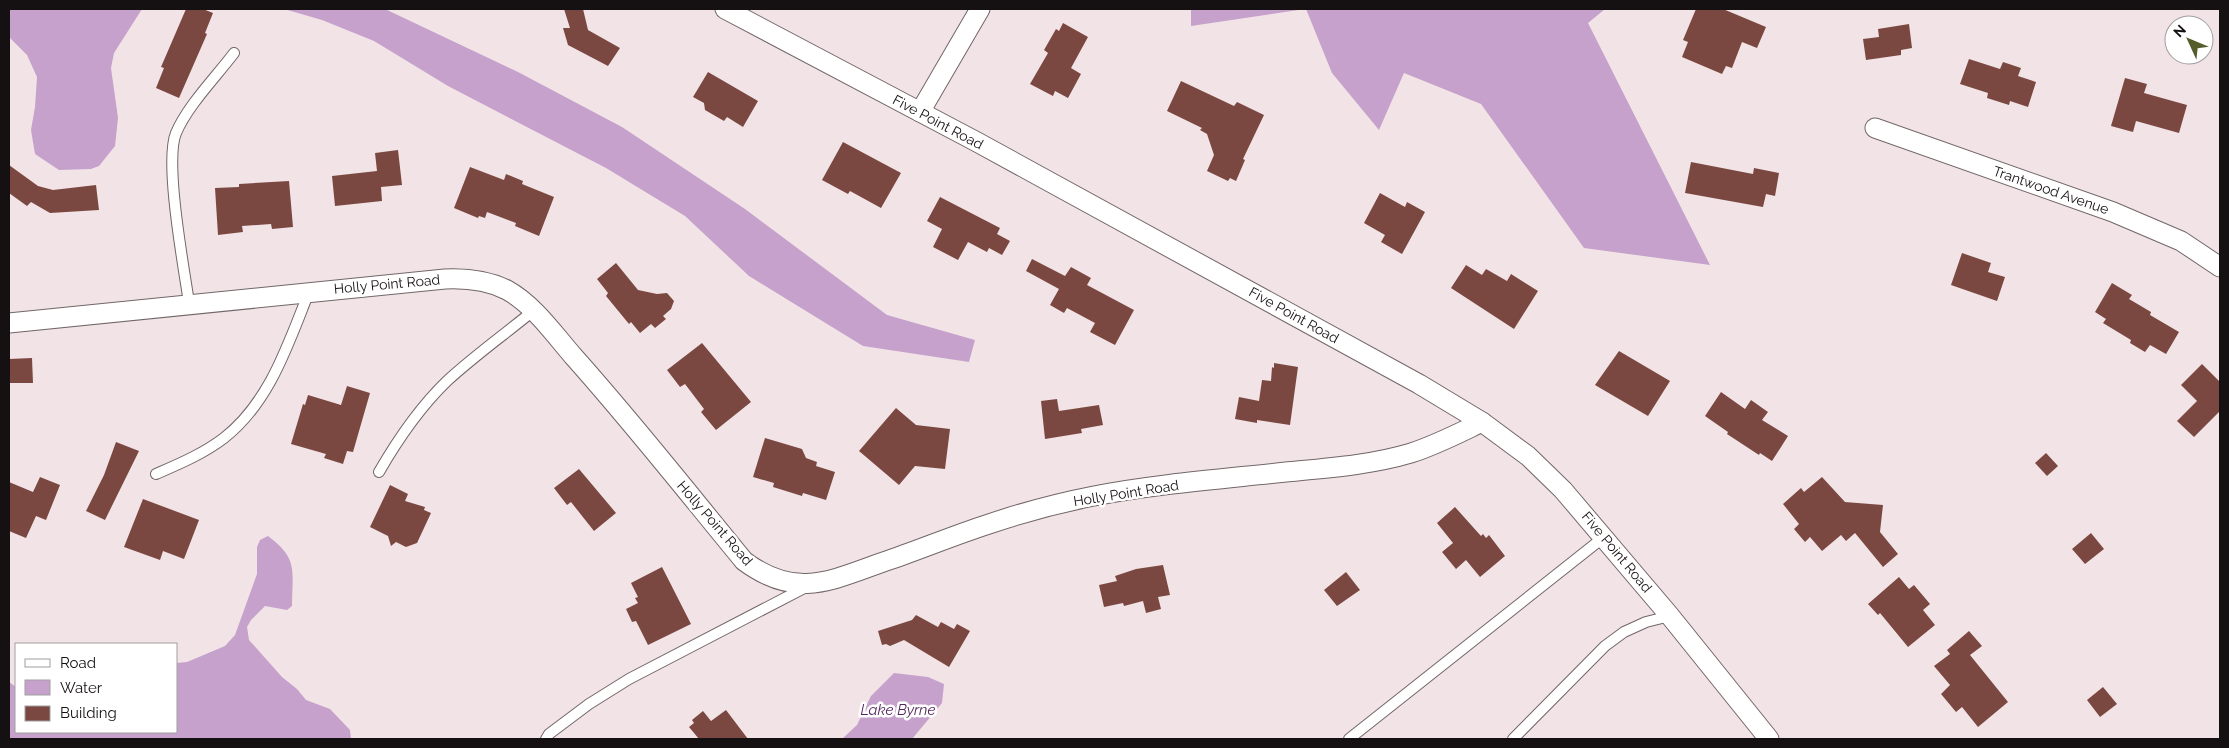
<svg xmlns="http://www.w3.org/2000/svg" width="2229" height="748" font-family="Raleway,sans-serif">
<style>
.water{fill:#c5a1cc}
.building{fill:#7b4841}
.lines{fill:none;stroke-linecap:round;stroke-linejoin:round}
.lane-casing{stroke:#726668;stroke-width:12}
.street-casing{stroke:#726668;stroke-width:21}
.lane{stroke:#fff;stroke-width:10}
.street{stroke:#fff;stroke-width:19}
.labels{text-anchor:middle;stroke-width:5;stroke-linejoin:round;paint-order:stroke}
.street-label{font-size:14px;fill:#151011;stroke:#fff}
.water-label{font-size:15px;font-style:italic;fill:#54285d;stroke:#fff}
</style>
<rect width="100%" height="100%" fill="#f2e4e6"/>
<g class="water">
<polygon points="9,9 142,9 114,53 111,68 118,118 115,146 99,166 91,169 59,170 35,154 31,130 35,107 37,77 27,55 9,37"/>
<polygon points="284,9 385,9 518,72 622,127 745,209 887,315 975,340 969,362 863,346 749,276 685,216 606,168 448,86 374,41 322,20"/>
<polygon points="1191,9 1305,9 1191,26"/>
<polygon points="1306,9 1605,9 1588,23 1710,265 1584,248 1481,104 1404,73 1379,130 1332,73"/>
<path d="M268,536c31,23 24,35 24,70l-5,4 -22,-4 -14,14 -4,7 2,13 33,37 15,12 9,11 24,9 20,21 1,9h-342v-57l7,5v45h160v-69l11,-1 38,-16 10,-11 22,-61v-27l3,-7z"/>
<polygon points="894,673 928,677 944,684 942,703 912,739 842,739 857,725 871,696"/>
</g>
<g class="building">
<polygon points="186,9 203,9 213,13 205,33 207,34 179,98 156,88 164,68 161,67"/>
<polygon points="564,9 583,9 588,30 620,48 608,66 568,45 563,28 570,28"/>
<polygon points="1696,9 1723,9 1766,27 1757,48 1742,42 1732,68 1726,66 1722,74 1682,57 1688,42 1683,40"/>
<polygon points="1063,23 1088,37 1071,68 1081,74 1068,98 1055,91 1053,96 1030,84 1048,53 1044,50 1056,29 1059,31"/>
<polygon points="1909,24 1912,48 1901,50 1901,55 1866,60 1863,39 1879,37 1878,29"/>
<polygon points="1969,59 2000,69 2003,62 2021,68 2018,76 2036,82 2028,107 2010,101 2009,105 1987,98 1988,93 1960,84"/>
<polygon points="708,72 758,101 743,127 727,117 724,121 705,110 704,103 693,97"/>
<polygon points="2125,78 2147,84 2144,93 2187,105 2179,133 2136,121 2133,132 2111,126"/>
<polygon points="1181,81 1234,106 1237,102 1264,115 1243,159 1245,160 1236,181 1230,178 1228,181 1207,171 1214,155 1207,134 1200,130 1202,128 1167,111"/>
<polygon points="843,142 901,173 881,208 850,191 848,194 822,180"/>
<polygon points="398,150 402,185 381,187 382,201 335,206 332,176 377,171 375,153"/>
<polygon points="1691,162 1753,174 1754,168 1779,173 1775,196 1766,194 1763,207 1685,193"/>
<polygon points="9,165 38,186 53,190 96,185 99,210 50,213 31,202 27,206 9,193"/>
<polygon points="470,167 504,180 506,174 523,181 522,184 554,197 539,236 515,226 516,223 487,212 485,218 479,216 478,218 454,208"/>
<polygon points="289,181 293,227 272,229 271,224 242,226 243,232 218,235 215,188 239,187 239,184"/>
<polygon points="1380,193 1405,207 1407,202 1425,212 1402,254 1381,242 1385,235 1364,223"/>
<polygon points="940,197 1000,228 997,234 1010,241 1002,255 989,248 987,252 968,242 958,260 933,247 942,229 927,221"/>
<polygon points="1962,253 1991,263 1988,272 2005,277 1997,301 1951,285"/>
<polygon points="1032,259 1065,276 1071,267 1091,278 1087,285 1134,310 1115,345 1090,332 1095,323 1067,308 1064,313 1050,305 1059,289 1026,271"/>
<polygon points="616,263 638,290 657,294 667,293 674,301 671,309 663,316 666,319 655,328 651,324 640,333 631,322 629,324 606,296 608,293 597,279"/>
<polygon points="1466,265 1482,275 1486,269 1507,281 1511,274 1538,291 1514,329 1451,288"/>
<polygon points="2112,283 2132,295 2129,299 2151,312 2150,315 2179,332 2166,354 2150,345 2145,352 2130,343 2131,340 2103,323 2106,319 2095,312"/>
<polygon points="702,343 751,402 716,430 701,412 704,409 685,384 680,387 667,370"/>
<polygon points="1619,351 1670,381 1648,416 1595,385"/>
<polygon points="32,358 33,383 9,383 9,359"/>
<polygon points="1274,363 1298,367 1290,425 1257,420 1257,423 1235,419 1239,397 1259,401 1262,380 1271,381 1272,367 1274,368"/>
<polygon points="2202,364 2220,382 2220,411 2194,437 2177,421 2197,401 2181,385"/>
<polygon points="347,386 370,393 353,452 347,451 343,464 324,458 326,454 291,444 303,404 305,405 308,395 341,405"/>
<polygon points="1721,392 1745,409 1751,400 1768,412 1762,420 1788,436 1772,461 1760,453 1759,455 1727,434 1728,432 1705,416"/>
<polygon points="1057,399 1059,411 1099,405 1103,425 1081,429 1082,433 1045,439 1041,401"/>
<polygon points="896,408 916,425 950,429 945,469 915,466 899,485 859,451"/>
<polygon points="765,438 802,449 806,458 817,462 816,466 835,472 826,500 803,493 802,496 773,487 774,483 753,477"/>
<polygon points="116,442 139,451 105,520 86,511 104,475"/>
<polygon points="2046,453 2058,466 2047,476 2035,463"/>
<polygon points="579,469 616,513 594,531 571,502 567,505 554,488"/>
<polygon points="40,477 60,485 46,520 36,516 26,538 9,531 9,482 33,492"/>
<polygon points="1822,477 1845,502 1883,505 1880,532 1898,554 1883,567 1855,533 1846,541 1841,535 1822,551 1810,537 1805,542 1794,529 1799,524 1783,504 1801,488 1804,492"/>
<polygon points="390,485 408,494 405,501 425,507 424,510 431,513 417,543 406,547 396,542 391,546 388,536 370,527"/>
<polygon points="143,499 199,520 184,559 163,551 160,560 124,547"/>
<polygon points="1455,507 1481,536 1483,534 1486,538 1489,535 1505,556 1480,577 1466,560 1456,569 1442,552 1453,543 1437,523"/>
<polygon points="2091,533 2104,549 2085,564 2072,549"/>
<polygon points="1163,565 1170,595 1158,597 1161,609 1146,613 1143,601 1124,606 1123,603 1104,607 1099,585 1117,581 1115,576 1136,569"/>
<polygon points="662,567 691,624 648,645 636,621 632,622 626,609 638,603 635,598 638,597 631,583"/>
<polygon points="1346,572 1360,590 1337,606 1324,590"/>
<polygon points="1899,577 1909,589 1914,585 1930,604 1923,610 1935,625 1908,647 1880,613 1878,615 1868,604"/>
<polygon points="916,615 938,627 941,622 954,629 957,624 970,631 949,667 904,640 890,646 886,644 882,645 878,631 912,620"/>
<polygon points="1969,631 1982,646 1970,655 2008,702 1978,727 1962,707 1956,712 1941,694 1950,685 1934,666 1950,654 1947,650"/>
<polygon points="2103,687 2117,704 2100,717 2087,700"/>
<polygon points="726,710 748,739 699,739 689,727 694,723 692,720 703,711 711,721"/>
</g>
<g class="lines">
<defs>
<g id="lane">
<path d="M189,303c-5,-35 -25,-141 -13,-170 12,-28 40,-56 58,-80"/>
<path d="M379,472c19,-33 41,-65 68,-91 27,-25 58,-47 86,-70"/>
<path d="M156,474c23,-10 47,-20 68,-36 46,-36 64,-94 85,-146"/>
<polyline points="546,739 549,734 589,704 629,679 808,586"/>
<polyline points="1349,739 1604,537"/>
<polyline points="1513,739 1605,646 1624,632 1646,622 1670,616"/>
</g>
<g id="street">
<polyline points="725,9 977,142 1419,384 1482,422 1528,456 1563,490 1670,616 1769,739"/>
<polyline points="920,112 980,9"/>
<polyline points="1875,128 2113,212 2181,241 2220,267"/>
<path d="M9,323l436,-44c22,-1 42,1 62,11 27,15 47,44 67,67 59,66 114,136 170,204 55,41 91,17 148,-2 32,-11 63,-24 94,-34 35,-12 72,-22 108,-29 63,-12 128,-17 192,-24 42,-4 85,-7 125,-19 25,-8 48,-20 71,-31"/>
</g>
</defs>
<use href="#lane" class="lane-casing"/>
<use href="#street" class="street-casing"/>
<use href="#lane" class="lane"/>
<use href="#street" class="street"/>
</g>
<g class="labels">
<g class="street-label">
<text transform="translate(938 122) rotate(28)" y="5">Five Point Road</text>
<text transform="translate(2051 190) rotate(19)" y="5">Trantwood Avenue</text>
<text transform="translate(387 284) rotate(-5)" y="5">Holly Point Road</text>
<text transform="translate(1294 315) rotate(29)" y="5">Five Point Road</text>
<text transform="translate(1126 493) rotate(-9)" y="5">Holly Point Road</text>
<text transform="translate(715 523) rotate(49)" y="5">Holly Point Road</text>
<text transform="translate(1617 552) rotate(50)" y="5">Five Point Road</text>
</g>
<g class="water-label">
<text x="898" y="715">Lake Byrne</text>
</g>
</g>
<rect width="2229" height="748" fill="none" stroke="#151011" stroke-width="20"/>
<rect x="15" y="643" width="162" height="90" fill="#ffffff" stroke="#a19fa0"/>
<rect x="25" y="659" width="25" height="8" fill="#ffffff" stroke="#a19fa0"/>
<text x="60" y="668" font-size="15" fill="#151011">Road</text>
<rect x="25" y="680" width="25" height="15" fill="#c5a1cc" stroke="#a19fa0"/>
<text x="60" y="693" font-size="15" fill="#151011">Water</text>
<rect x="25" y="706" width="25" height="15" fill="#7b4841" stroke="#a19fa0"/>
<text x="60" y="718" font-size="15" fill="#151011">Building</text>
<g transform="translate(2189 40) rotate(314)"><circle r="24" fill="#ffffff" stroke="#a19fa0"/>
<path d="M0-4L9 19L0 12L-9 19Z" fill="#555d2b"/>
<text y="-8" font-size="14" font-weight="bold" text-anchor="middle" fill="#151011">N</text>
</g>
</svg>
